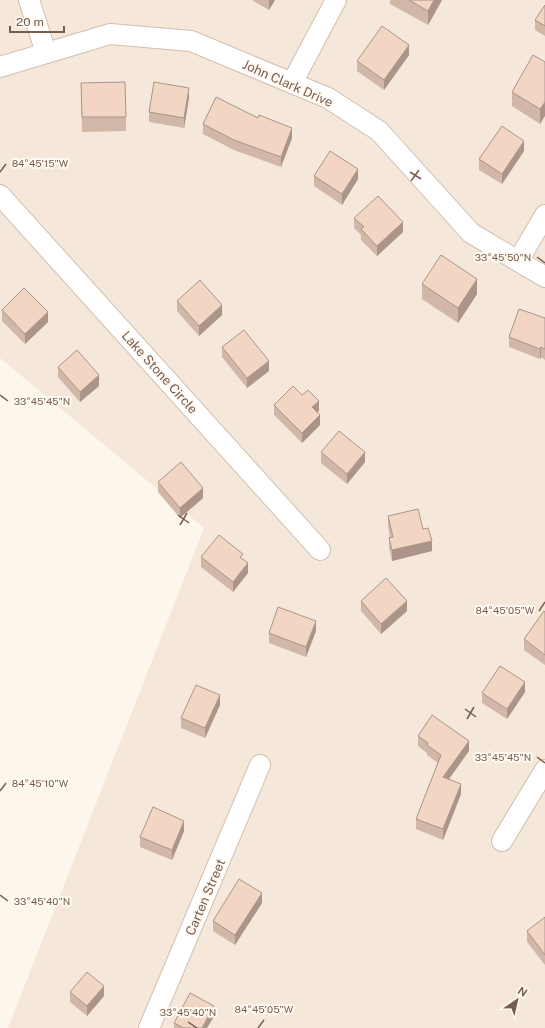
<svg xmlns="http://www.w3.org/2000/svg" width="545" height="1028" font-family="'Public Sans',sans-serif">
<style>
.residential{fill:#f5e8da}
.lines{fill:none;stroke-linecap:round;stroke-linejoin:round}
.minor-casing{stroke:#d1beb0;stroke-width:22}
.minor{stroke:#fff;stroke-width:20}
.wall{fill:#d1b7a8}
.shaded-wall{fill:#aa9588}
.building{fill:#f3d5c3;stroke:#aa9588}
.ticks{fill:none;stroke:#7a5c4d;stroke-width:1.5}
.labels{text-anchor:middle;stroke-width:4;stroke-linejoin:round;paint-order:stroke}
.street-label{font-size:13px;fill:#7a5c4d;stroke:#fffaf3}
.ticks-label{font-size:10px;text-anchor:middle;fill:#7a5c4d;stroke:#fffaf3;stroke-width:4;stroke-linejoin:round;paint-order:stroke}
</style>
<rect width="100%" height="100%" fill="#fdf6ec"/>
<polygon class="residential" points="0,0 545,0 545,1028 8,1028 204,528 0,358"/>
<g class="lines">
<defs>
<g id="minor">
<polyline points="29,0 46,53"/>
<polyline points="0,67 110,34 191,41 328,98 379,131 471,233 545,277"/>
<polyline points="292,83 336,0"/>
<polyline points="0,195 320,550"/>
<polyline points="518,261 545,215"/>
<polyline points="502,841 545,770"/>
<polyline points="149,1028 260,765"/>
</g>
</defs>
<use href="#minor" class="minor-casing"/>
<use href="#minor" class="minor"/>
</g>
<g class="wall">
<polygon points="252,0 275,0 269,10"/>
<polygon points="390,0 442,0 428,25 390,4"/>
<polygon points="545,5 545,36 535,30 535,20"/>
<polygon points="409,55 384,90 357,71 357,61"/>
<polygon points="545,62 540,124 512,106 512,92"/>
<polygon points="81,83 126,117 126,131 82,132"/>
<polygon points="189,98 184,128 149,122 149,112"/>
<polygon points="203,124 292,138 281,167 234,150 203,134"/>
<polygon points="524,151 502,184 479,170 479,159"/>
<polygon points="314,176 358,179 342,205 314,186"/>
<polygon points="354,218 403,232 377,256 361,240 361,235 354,228"/>
<polygon points="422,284 477,294 458,323 422,299"/>
<polygon points="177,301 222,315 199,336 177,311"/>
<polygon points="2,310 48,322 25,344 2,321"/>
<polygon points="545,318 545,360 541,357 540,359 509,347 509,337"/>
<polygon points="222,347 269,371 247,388 222,357"/>
<polygon points="58,367 99,386 80,402 58,377"/>
<polygon points="274,405 319,411 317,412 320,425 302,443 274,415"/>
<polygon points="321,452 365,462 347,484 321,463"/>
<polygon points="158,482 203,498 180,518 158,492"/>
<polygon points="388,516 423,529 432,551 392,561 389,548 389,538 390,538 388,526"/>
<polygon points="201,557 243,559 248,573 233,592 201,567"/>
<polygon points="361,601 407,611 381,634 361,611"/>
<polygon points="545,612 545,665 524,650 524,639"/>
<polygon points="316,631 306,657 269,643 269,633"/>
<polygon points="525,692 507,719 482,703 482,693"/>
<polygon points="220,705 205,738 181,728 181,718"/>
<polygon points="418,736 469,751 449,779 461,794 443,840 416,829 416,819 438,763 427,755 427,753 418,746"/>
<polygon points="184,831 172,860 140,847 140,837"/>
<polygon points="262,903 235,945 213,931 213,921"/>
<polygon points="545,917 545,965 527,942 527,931"/>
<polygon points="70,992 104,996 87,1016 70,1002"/>
<polygon points="214,1016 207,1028 174,1028 174,1023"/>
</g>
<g class="shaded-wall">
<polygon points="269,0 275,0 269,10"/>
<polygon points="434,0 442,0 428,25 428,11"/>
<polygon points="409,45 409,55 384,90 384,80"/>
<polygon points="189,88 189,98 184,128 184,118"/>
<polygon points="545,102 545,116 540,124 540,109"/>
<polygon points="292,128 292,138 281,167 281,157"/>
<polygon points="524,141 524,151 502,184 502,174"/>
<polygon points="358,169 358,179 342,205 342,194"/>
<polygon points="403,222 403,232 377,256 377,246"/>
<polygon points="477,279 477,294 458,323 458,308"/>
<polygon points="222,305 222,315 199,336 199,326"/>
<polygon points="48,312 48,322 25,344 25,334"/>
<polygon points="541,347 541,357 540,359 540,349"/>
<polygon points="269,361 269,371 247,388 247,378"/>
<polygon points="99,375 99,386 80,402 80,392"/>
<polygon points="319,401 319,411 312,417 312,407"/>
<polygon points="320,415 320,425 302,443 302,433"/>
<polygon points="365,452 365,462 347,484 347,474"/>
<polygon points="203,488 203,498 180,518 180,508"/>
<polygon points="432,541 432,551 392,561 392,550"/>
<polygon points="248,563 248,573 233,592 233,582"/>
<polygon points="407,601 407,611 381,634 381,624"/>
<polygon points="316,621 316,631 306,657 306,647"/>
<polygon points="525,682 525,692 507,719 507,709"/>
<polygon points="220,695 220,705 205,738 205,728"/>
<polygon points="469,741 469,751 443,787 443,777"/>
<polygon points="461,784 461,794 443,840 443,829"/>
<polygon points="184,821 184,831 172,860 172,850"/>
<polygon points="262,893 262,903 235,945 235,935"/>
<polygon points="104,986 104,996 87,1016 87,1006"/>
<polygon points="214,1006 214,1016 207,1028 202,1028"/>
</g>
<g class="building">
<polygon points="409,0 434,0 428,11"/>
<polygon points="545,5 545,26 535,20"/>
<polygon points="382,26 409,45 384,80 357,61"/>
<polygon points="533,55 545,62 545,102 540,109 512,92"/>
<polygon points="125,82 126,117 82,117 81,83"/>
<polygon points="154,82 189,88 184,118 149,112"/>
<polygon points="216,97 258,118 259,115 292,128 281,157 234,140 203,124"/>
<polygon points="502,126 524,141 502,174 479,159"/>
<polygon points="330,151 358,169 342,194 314,176"/>
<polygon points="378,196 403,222 377,246 361,229 364,227 354,218"/>
<polygon points="441,255 477,279 458,308 422,284"/>
<polygon points="200,280 222,305 199,326 177,301"/>
<polygon points="24,288 48,312 25,334 2,310"/>
<polygon points="519,309 545,318 545,349 541,347 540,349 509,337"/>
<polygon points="244,330 269,361 247,378 222,347"/>
<polygon points="77,350 99,375 80,392 58,367"/>
<polygon points="293,386 302,395 308,390 319,401 312,407 320,415 302,433 274,405"/>
<polygon points="339,431 365,452 347,474 321,452"/>
<polygon points="181,462 203,488 180,508 158,482"/>
<polygon points="418,509 423,529 428,528 432,541 392,550 389,538 393,537 388,516"/>
<polygon points="219,535 243,554 240,557 248,563 233,582 201,557"/>
<polygon points="386,578 407,601 381,624 361,601"/>
<polygon points="278,607 316,621 306,647 269,633"/>
<polygon points="544,611 545,612 545,655 524,639"/>
<polygon points="500,666 525,682 507,709 482,693"/>
<polygon points="196,685 220,695 205,728 181,718"/>
<polygon points="432,715 469,741 443,777 461,784 443,829 416,819 441,755 427,745 428,743 418,736"/>
<polygon points="153,807 184,821 172,850 140,837"/>
<polygon points="239,879 262,893 235,935 213,921"/>
<polygon points="545,917 545,955 527,931"/>
<polygon points="87,972 104,986 87,1006 70,992"/>
<polygon points="190,993 214,1006 202,1028 184,1028 174,1023"/>
</g>
<path class="ticks" d="M0,172l6,-8M410,172l11,7M411,181l8,-11M537,257l8,6M0,395l8,6M178,515l11,8M180,525l7,-12M539,611l6,-9M465,709l11,8M467,719l7,-12M537,757l8,6M0,791l6,-8M0,895l8,6M188,1022l9,6M258,1028l6,-8"/>
<g class="labels">
<g class="street-label">
<text transform="translate(288 83) rotate(24)" y="5">John Clark Drive</text>
<text transform="translate(160 372) rotate(48)" y="5">Lake Stone Circle</text>
<text transform="translate(205 897) rotate(-67)" y="5">Carten Street</text>
</g>
</g>
<g class="ticks-label">
<text x="40" y="167">84°45'15"W</text>
<text x="503" y="261">33°45'50"N</text>
<text x="42" y="405">33°45'45"N</text>
<text x="505" y="614">84°45'05"W</text>
<text x="503" y="761">33°45'45"N</text>
<text x="40" y="787">84°45'10"W</text>
<text x="42" y="905">33°45'40"N</text>
<text x="264" y="1013">84°45'05"W</text>
<text x="188" y="1016">33°45'40"N</text>
</g>
<g transform="translate(517 1000) rotate(34)" stroke="#fffaf3" stroke-width="3" paint-order="stroke">
<path d="M0-3L7 15L0 10L-7 15Z" fill="#7a5c4d"/>
<text y="-6" font-size="11" font-weight="bold" text-anchor="middle" fill="#7a5c4d">N</text>
</g>
<path d="M10 26v6h54v-6" fill="none" stroke="#7a5c4d" stroke-width="2"/>
<text x="16" y="26" font-size="12" fill="#7a5c4d" stroke="#fffaf3" stroke-width="3" paint-order="stroke">20 m</text>
</svg>
